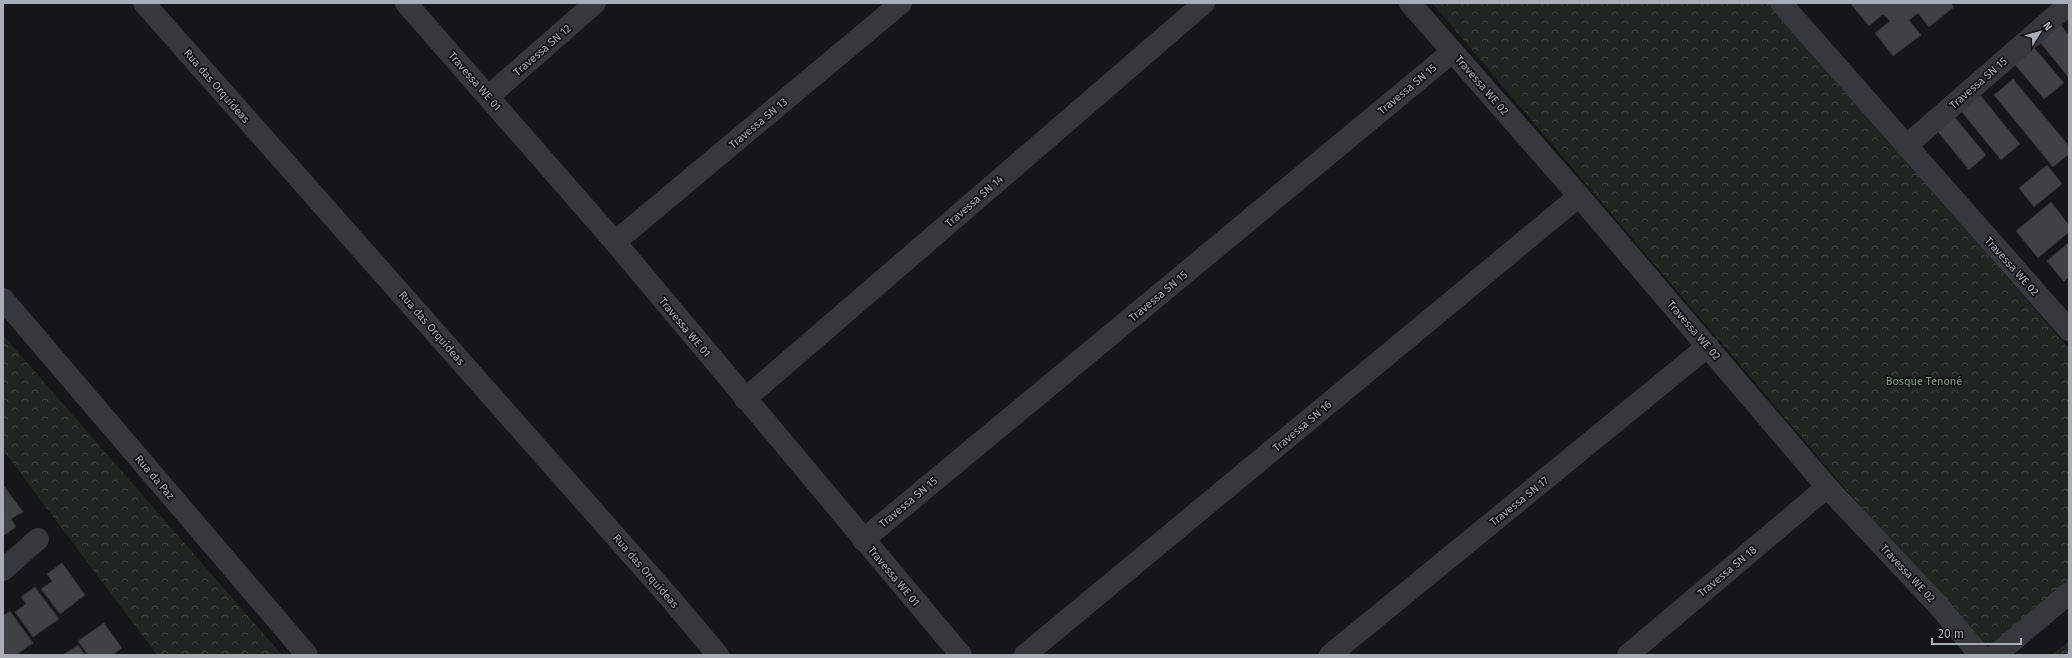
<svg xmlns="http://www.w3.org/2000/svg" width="2072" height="658" font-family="'Fira Sans',sans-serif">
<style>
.forest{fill:url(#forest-crowns)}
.building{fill:#404145;stroke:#303034}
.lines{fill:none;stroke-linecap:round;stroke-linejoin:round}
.minor{stroke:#37383d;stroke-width:22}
.labels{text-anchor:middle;stroke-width:3.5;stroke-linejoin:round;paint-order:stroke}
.street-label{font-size:11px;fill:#a8adb8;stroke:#111113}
.park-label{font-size:11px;fill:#7fa381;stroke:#111113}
</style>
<defs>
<pattern id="forest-crowns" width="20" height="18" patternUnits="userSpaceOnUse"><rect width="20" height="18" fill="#1e261f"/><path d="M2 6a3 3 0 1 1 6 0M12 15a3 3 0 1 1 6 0" fill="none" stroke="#3c433d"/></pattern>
</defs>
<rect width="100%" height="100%" fill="#161618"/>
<g class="forest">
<polygon points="1432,3 1771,3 2069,349 2069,587 1987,655"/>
<polygon points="3,335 282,655 157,655 3,450"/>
<polygon points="2069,641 2069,655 2052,655"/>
</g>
<g class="building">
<polygon points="1850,3 1951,3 1954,7 1929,27 1918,13 1909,20 1921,35 1893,56 1875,33 1890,21 1883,14 1869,26"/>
<polygon points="2056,19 2069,35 2069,78 2035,36"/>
<polygon points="2030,43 2064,83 2044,99 2011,60"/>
<polygon points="2013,79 2069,146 2069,154 2053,167 1994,95"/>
<polygon points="1976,90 2020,144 2001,160 1957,106"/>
<polygon points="1951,113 1986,155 1969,170 1934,127"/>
<polygon points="2047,165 2062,184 2034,207 2019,188"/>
<polygon points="2051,202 2069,225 2069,232 2038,258 2016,231"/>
<polygon points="2069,242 2069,277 2064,282 2047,261"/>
<polygon points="4,486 23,512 11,519 16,527 3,536"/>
<polygon points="62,563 85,595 60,614 41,589 52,581 47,574"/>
<polygon points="35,587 59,619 33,637 15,612 26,604 21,597"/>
<polygon points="10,611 33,643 16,655 3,655 3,616"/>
<polygon points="104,623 122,648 112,655 88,655 78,641"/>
<polygon points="78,645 85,655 63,655"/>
</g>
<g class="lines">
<g class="minor">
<polyline points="144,3 670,598 718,655"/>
<polyline points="406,3 615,242 961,655"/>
<polyline points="1410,3 1579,196 1827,487 1937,604 1980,655"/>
<polyline points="1781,3 2069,330"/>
<polyline points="489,96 595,3"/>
<polyline points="1906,146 2069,4"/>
<polyline points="615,242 901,3"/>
<polyline points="3,299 307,655"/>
<polyline points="745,399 1204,3"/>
<polyline points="863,540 1452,52"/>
<polyline points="3,570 38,539"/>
<polyline points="1025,655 1579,196"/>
<polyline points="1330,655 1708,346"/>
<polyline points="1628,655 1827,487"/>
<polyline points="1996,655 2069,593"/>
</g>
</g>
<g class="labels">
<g class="street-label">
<text transform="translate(542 50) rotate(-41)" y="4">Travessa SN 12</text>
<text transform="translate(475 81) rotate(49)" y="4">Travessa WE 01</text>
<text transform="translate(1978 83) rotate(-41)" y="4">Travessa SN 15</text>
<text transform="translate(1482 85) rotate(49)" y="4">Travessa WE 02</text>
<text transform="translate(217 86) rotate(49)" y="4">Rua das Orquídeas</text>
<text transform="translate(1407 89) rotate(-40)" y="4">Travessa SN 15</text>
<text transform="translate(758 123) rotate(-40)" y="4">Travessa SN 13</text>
<text transform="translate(974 201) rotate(-41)" y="4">Travessa SN 14</text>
<text transform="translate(2012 266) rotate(48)" y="4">Travessa WE 02</text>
<text transform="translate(1158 296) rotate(-40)" y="4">Travessa SN 15</text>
<text transform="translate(685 327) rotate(50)" y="4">Travessa WE 01</text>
<text transform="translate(432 328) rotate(49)" y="4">Rua das Orquídeas</text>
<text transform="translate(1694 330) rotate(49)" y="4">Travessa WE 02</text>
<text transform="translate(1302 426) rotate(-40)" y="4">Travessa SN 16</text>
<text transform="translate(155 477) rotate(50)" y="4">Rua da Paz</text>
<text transform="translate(1519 501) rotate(-39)" y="4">Travessa SN 17</text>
<text transform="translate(908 502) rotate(-40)" y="4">Travessa SN 15</text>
<text transform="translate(646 571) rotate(49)" y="4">Rua das Orquídeas</text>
<text transform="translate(1727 571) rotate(-40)" y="4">Travessa SN 18</text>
<text transform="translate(1908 573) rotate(47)" y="4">Travessa WE 02</text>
<text transform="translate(894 576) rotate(50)" y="4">Travessa WE 01</text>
</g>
<g class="park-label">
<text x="1924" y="385">Bosque Tenoné</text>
</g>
</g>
<rect width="2072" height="658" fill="none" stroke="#a8adb8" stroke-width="8"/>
<g transform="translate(2040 32) rotate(53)" stroke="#111113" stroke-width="3" paint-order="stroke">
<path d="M0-3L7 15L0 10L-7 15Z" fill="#a8adb8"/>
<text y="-6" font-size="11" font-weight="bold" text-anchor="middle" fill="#a8adb8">N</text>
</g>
<path d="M1932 638v6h89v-6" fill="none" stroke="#a8adb8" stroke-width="2"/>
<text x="1938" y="638" font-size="12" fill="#a8adb8" stroke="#111113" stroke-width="3" paint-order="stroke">20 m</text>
</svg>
